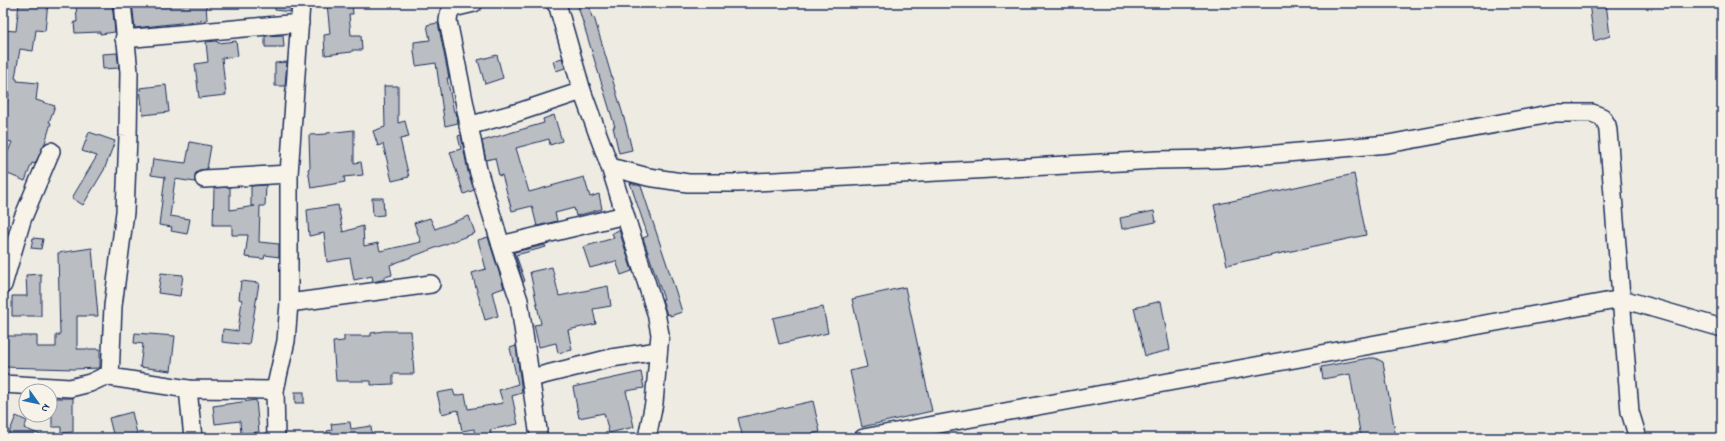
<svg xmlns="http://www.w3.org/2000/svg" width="1725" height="441" font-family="'Indie Flower',sans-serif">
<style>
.building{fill:#babdc2;stroke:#1b2f5e}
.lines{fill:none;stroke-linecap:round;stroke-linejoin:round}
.minor-casing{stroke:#1b2f5e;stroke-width:20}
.minor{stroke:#f7f3e8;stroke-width:17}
</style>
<rect width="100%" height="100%" fill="#eeebe2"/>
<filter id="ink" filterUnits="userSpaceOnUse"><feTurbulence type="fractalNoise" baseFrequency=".025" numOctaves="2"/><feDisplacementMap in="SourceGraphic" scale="8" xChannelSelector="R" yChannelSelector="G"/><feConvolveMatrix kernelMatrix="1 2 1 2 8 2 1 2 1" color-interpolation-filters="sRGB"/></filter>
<g filter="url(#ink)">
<g class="building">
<polygon points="19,3 48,3 45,31 36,30 33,51 20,49 15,78 17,79 17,81 38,83 36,100 55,106 49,122 51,123 45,143 35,164 32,163 25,181 3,172 3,164 12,142 3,140 3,117 9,94 3,93 3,30 16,31"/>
<polygon points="76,3 112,3 115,32 100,34 100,32 75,33 74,22 77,22"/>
<polygon points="132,3 206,3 207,20 135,28"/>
<polygon points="275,3 291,3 290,12 275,10"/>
<polygon points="327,3 352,3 353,14 349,14 351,35 361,35 362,50 352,50 352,52 325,55 324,35 330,34"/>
<polygon points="577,3 589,3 592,18 594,17 626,125 632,150 619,153 613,127 615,127"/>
<polygon points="1589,3 1606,3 1610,36 1594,41"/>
<polygon points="438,23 449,78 447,78 454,112 456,112 458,123 445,126 436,63 416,66 414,51 414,42 430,40 427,25"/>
<polygon points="283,35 284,47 265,47 265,36"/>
<polygon points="217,41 218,43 236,41 238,56 222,58 226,95 199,98 195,64 208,62 206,42"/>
<polygon points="117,53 119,68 103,69 102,54"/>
<polygon points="497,55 503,78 485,84 478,60"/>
<polygon points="562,58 565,68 556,71 553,61"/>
<polygon points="287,62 285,86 275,86 275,63"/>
<polygon points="166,85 169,112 143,115 140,88"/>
<polygon points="384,86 398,86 398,123 405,121 409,137 400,139 409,177 392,181 383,144 378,146 373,131 385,127"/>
<polygon points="554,115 562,141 550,145 549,139 516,148 529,192 584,177 590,197 599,194 602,209 576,216 574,208 555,213 557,221 537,226 532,206 512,211 502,175 499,176 495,158 486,160 482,141 544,123 543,119"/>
<polygon points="354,130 354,163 361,162 363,175 344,177 345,182 311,188 308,169 310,168 309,135 327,134 327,133"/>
<polygon points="89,132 115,141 104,170 83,205 72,198 97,156 82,151"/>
<polygon points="461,135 468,172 474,190 464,194 450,152 461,149 458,136"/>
<polygon points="190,142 211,146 207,169 199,170 195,174 195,182 175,179 170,216 190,219 187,234 171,231 172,227 159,225 165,177 151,175 153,159 186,163"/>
<polygon points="1354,174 1366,235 1227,265 1214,205"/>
<polygon points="630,183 641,186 676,292 682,312 670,316 670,314 667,315 662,299 664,299 643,238 648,236"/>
<polygon points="266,185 265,206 260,206 259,242 279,244 279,257 265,255 264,259 245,257 248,235 232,235 232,225 213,225 214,188 230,187 230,210 255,206 251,206 251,186"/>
<polygon points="372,198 383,198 384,215 373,216"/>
<polygon points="338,205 343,232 363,226 364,246 378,243 380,251 421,242 414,223 430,218 435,229 469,216 475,233 390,265 392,275 385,277 385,279 373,282 372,276 354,280 350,258 327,262 324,233 309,236 307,210"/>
<polygon points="1154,211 1156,222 1122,229 1120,218"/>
<polygon points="619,230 632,271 621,275 616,261 590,268 583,247 614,238 612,233"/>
<polygon points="488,237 504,288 492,292 498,316 485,320 472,273 486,269 478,240"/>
<polygon points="33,238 43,239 41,249 31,248"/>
<polygon points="545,245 546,247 516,255 525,281 523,282 514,252"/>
<polygon points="92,248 98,316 77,316 77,349 100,349 100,368 74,369 3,367 3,336 37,336 37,347 56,347 56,335 60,335 58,253"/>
<polygon points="552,267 559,296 608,286 611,306 593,309 596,324 568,330 572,350 558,353 556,343 539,347 534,325 541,324 530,272"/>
<polygon points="161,273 183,275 180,296 158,293"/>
<polygon points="41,274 41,316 12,316 12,296 27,296 26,275"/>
<polygon points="241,281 259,283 249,345 222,342 223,329 238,331 242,300 239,299"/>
<polygon points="905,287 932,411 862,427 850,371 867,367 852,299"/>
<polygon points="1161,301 1170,350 1145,356 1134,308"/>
<polygon points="823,307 828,333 779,344 773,318"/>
<polygon points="384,331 411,331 414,374 393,374 393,384 371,385 371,381 336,381 333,342 344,341 344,336 371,336 371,333"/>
<polygon points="135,333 175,336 171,371 140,367 143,344 134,343"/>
<polygon points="516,346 522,393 512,396 518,424 490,430 492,438 475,438 474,429 462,431 458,410 442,414 437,393 453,390 455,396 465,394 468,409 503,403 499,390 518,384 510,348"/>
<polygon points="1369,358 1375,358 1383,362 1396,438 1361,438 1350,374 1323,379 1321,367"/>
<polygon points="641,372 644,388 626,391 634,427 609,433 604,413 579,418 573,387"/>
<rect x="295" y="392" width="9" height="11"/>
<polygon points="52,398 73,398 73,432 61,433 61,427 52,427"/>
<polygon points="256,400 259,432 241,434 240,421 215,424 213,406"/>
<polygon points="813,401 820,432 795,438 743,438 738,418"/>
<polygon points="132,412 138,438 114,438 109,418"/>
<polygon points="16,416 27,421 24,428 48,438 7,438"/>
<polygon points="350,422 351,429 371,426 372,438 327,438 327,431 332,430 331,424"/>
</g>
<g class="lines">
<defs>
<g id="minor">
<polyline points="474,3 453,8 449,14 448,21 478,170 507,265 519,300 538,430"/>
<polyline points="555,3 558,7 582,91 610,167 656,313 660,334 654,403 647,438"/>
<polyline points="124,39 300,23"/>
<polyline points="468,126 519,112 582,91"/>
<polyline points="610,167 648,177 688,183 738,183 1157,160 1219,159 1388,144 1555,113 1592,113 1602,117 1607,125 1608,131 1630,412 1638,438"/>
<polyline points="204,179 289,174"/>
<polyline points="501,245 625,215"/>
<polyline points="3,285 22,220 51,151"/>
<polyline points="289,303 431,284"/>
<polyline points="110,377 113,306 125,212 128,136 129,72 122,3"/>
<polyline points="531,378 611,358 658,351"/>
<polyline points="3,384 70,388 90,383 103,377 110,377 188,389 275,390"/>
<polyline points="188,389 193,438"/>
<polyline points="276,438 275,390 286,341 289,303 289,174 301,3"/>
<polyline points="863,438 1622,299 1722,328"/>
</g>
</defs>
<use href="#minor" class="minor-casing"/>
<use href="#minor" class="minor"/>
</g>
</g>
<rect width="1725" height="441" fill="none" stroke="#f7f3e8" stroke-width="16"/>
<rect x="8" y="8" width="1709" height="425" fill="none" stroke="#1b2f5e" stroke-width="1.5" filter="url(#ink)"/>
<g transform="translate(38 403) rotate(123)"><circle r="19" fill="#f7f3e8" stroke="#9fa5b1"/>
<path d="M0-3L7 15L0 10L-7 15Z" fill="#1f6fb2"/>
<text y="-6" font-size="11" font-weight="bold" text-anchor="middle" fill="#1b2f5e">N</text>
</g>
</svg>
